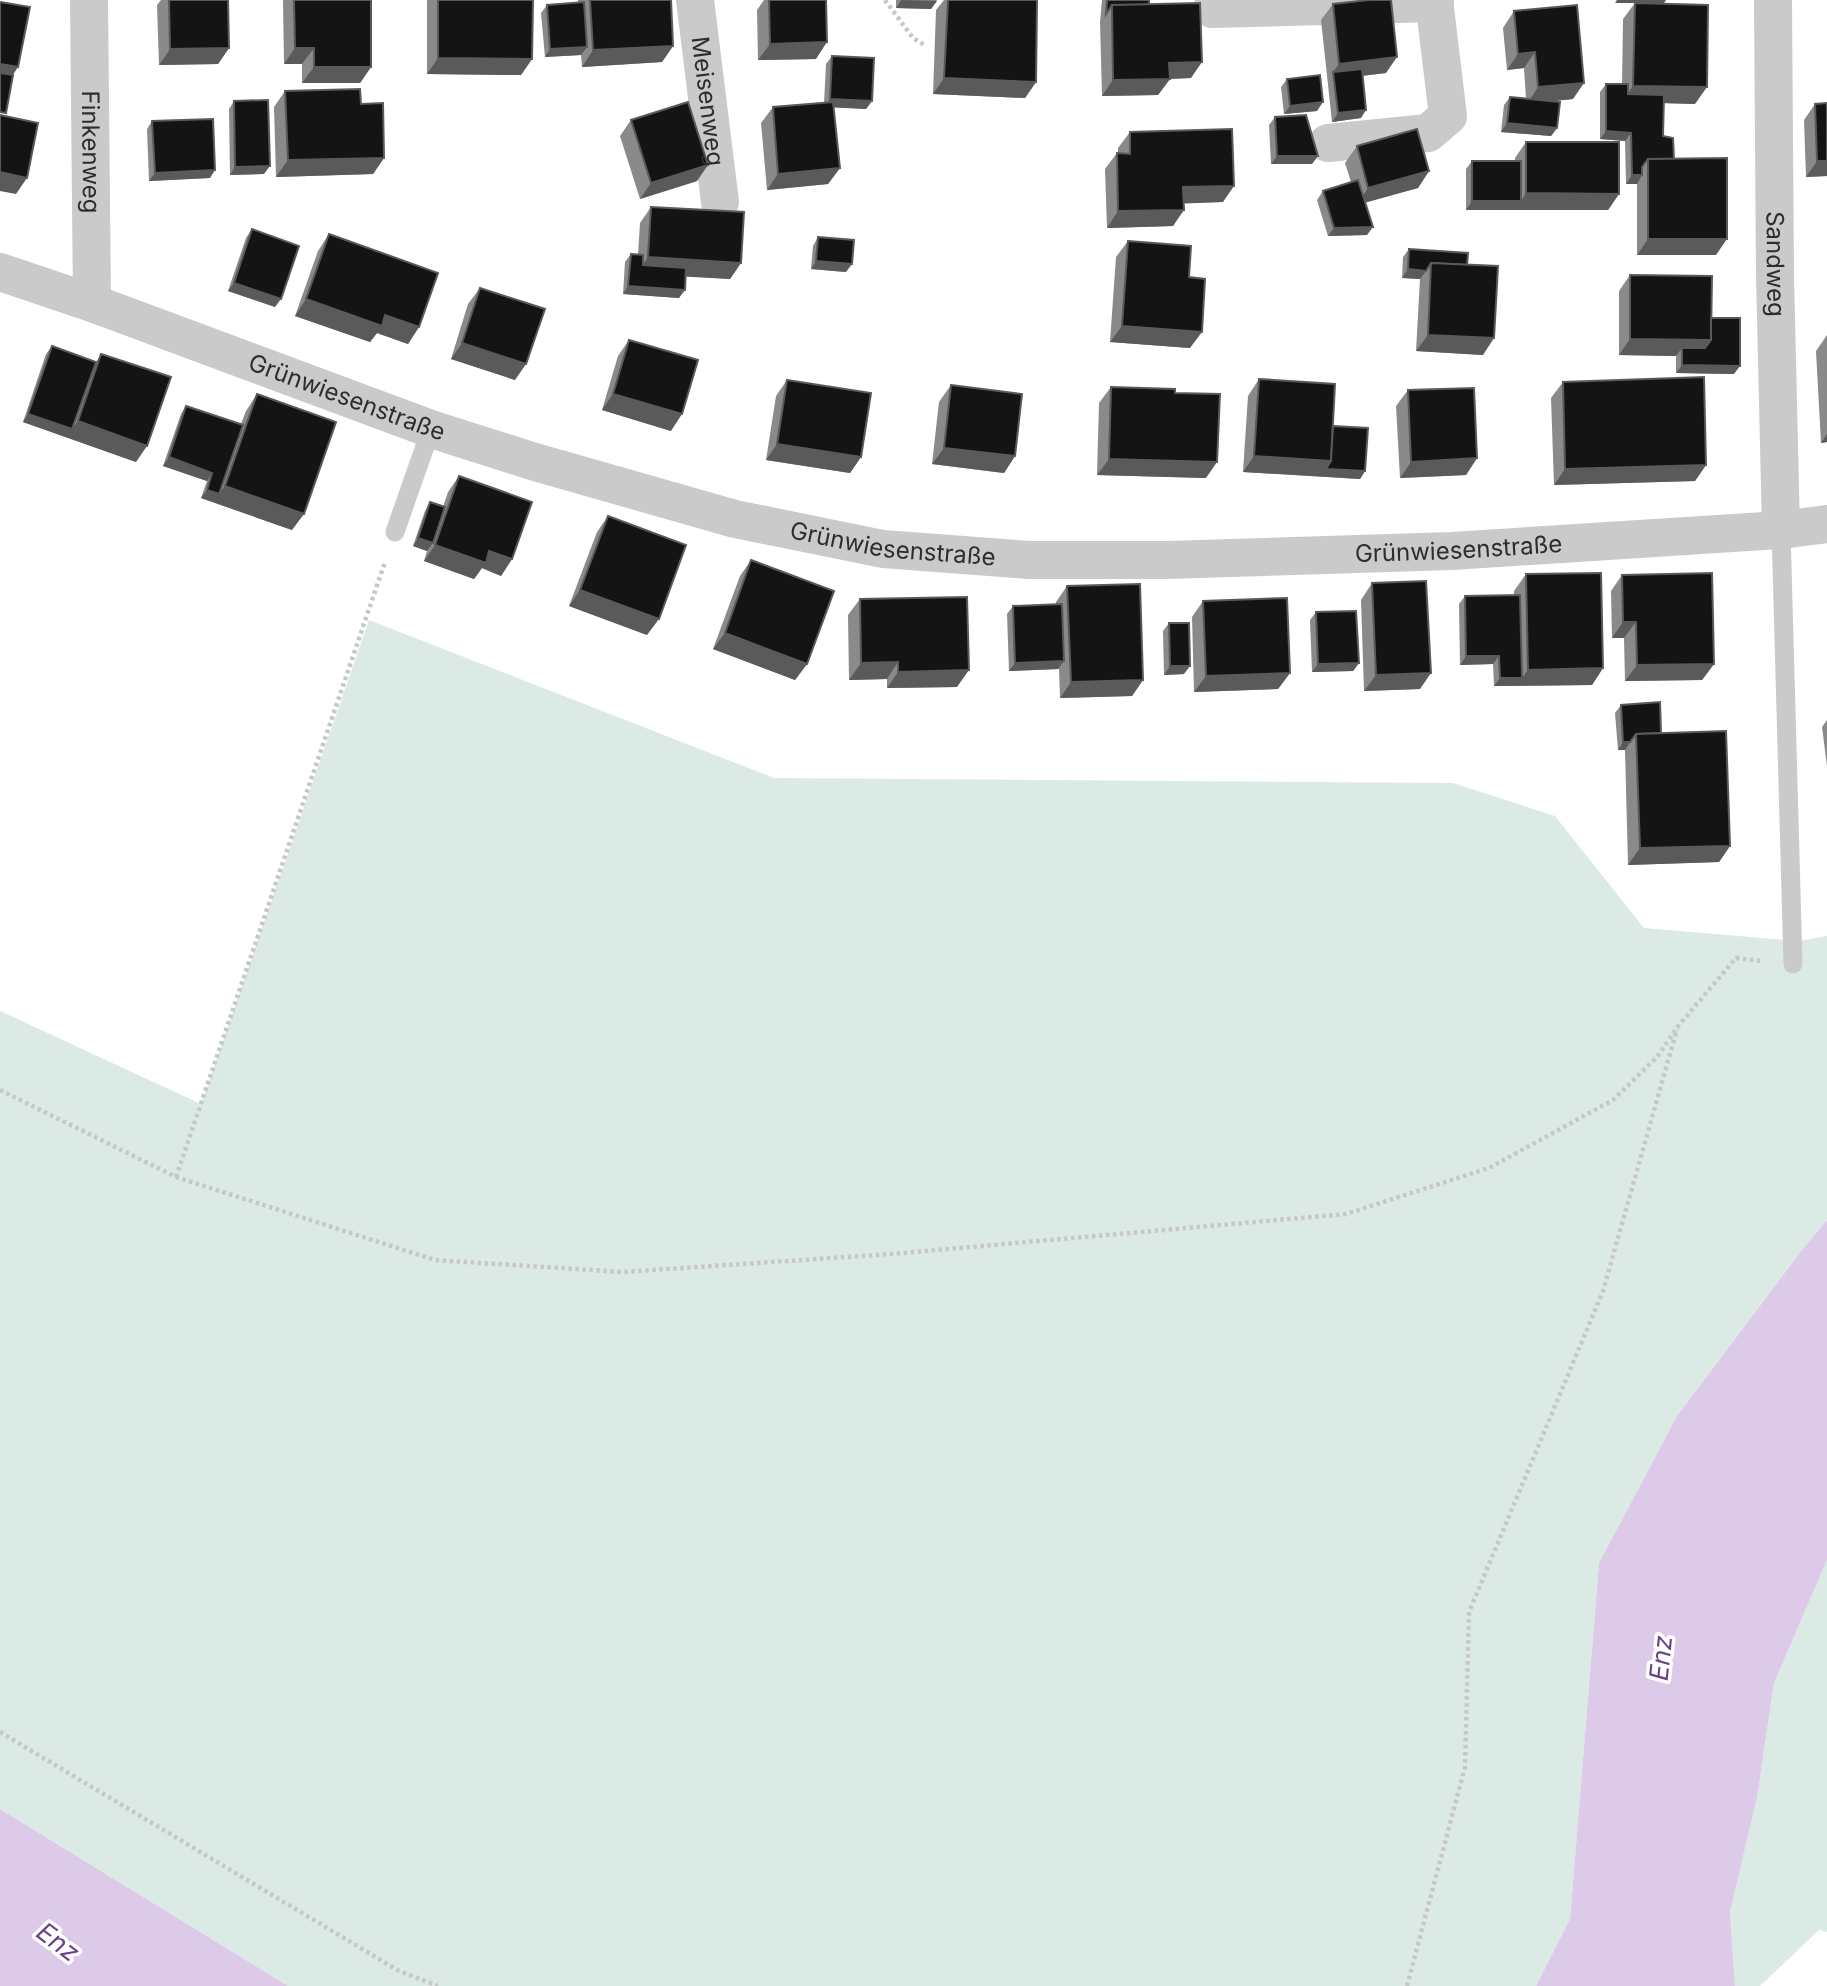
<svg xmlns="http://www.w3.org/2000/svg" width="1827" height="1986" font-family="Inter,sans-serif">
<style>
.green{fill:#dceae5}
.water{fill:#dccae8}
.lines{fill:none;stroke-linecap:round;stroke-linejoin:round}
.path{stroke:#c7c7c7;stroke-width:4.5;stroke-dasharray:3.5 3.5;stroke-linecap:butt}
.service{stroke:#cacaca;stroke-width:19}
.minor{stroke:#cacaca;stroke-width:38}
.wall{fill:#8a8a8a}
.shaded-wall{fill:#5a5a5a}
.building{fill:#141414;stroke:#5a5a5a;stroke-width:2}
.labels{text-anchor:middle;stroke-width:7;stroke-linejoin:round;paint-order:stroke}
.street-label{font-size:24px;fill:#2d2d2d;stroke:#fff}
.water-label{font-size:26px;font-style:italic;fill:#6b4288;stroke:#fff}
</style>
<rect width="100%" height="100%" fill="#fff"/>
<g class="green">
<polygon points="369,620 774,778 1453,783 1555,816 1644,928 1799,941 1827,936 1827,1220 1802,1250 1677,1416 1599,1563 1570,1919 1536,1986 288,1986 0,1809 0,1011 201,1104"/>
<polygon points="1827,1560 1827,1932 1819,1930 1760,1986 1735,1986 1730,1912 1757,1798 1774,1683"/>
</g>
<g class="water">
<polygon points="1827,1220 1827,1560 1774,1683 1757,1798 1730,1912 1735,1986 1536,1986 1570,1919 1599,1563 1677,1416 1802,1250"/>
<polygon points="0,1809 288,1986 0,1986"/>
</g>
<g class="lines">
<g class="path">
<polyline points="885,0 913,38 926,46"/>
<polyline points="0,1090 176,1177 435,1260 623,1272 891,1254 1346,1214 1489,1168 1613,1100 1657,1057 1679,1025 1736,958 1762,961"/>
<polyline points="176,1177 385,562"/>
<polyline points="0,1732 399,1971 438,1986"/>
<polyline points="1407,1986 1465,1767 1469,1612 1603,1291 1677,1029"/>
</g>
<g class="service">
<polyline points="1781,530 1793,964"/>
<polyline points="395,532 431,429"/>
</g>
<g class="minor">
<path id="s1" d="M89,0l3,303"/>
<path id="s2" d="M695,0l25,202"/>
<path id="s3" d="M1773,0l2,276 6,254"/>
<polyline points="1212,9 1435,3"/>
<polyline points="1328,143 1428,133 1448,116 1434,0"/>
<path id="s4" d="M0,272l92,31 339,126 104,33 200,57 148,30 146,11h138l285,-9 329,-21 46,-6"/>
</g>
</g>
<g class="wall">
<polygon points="161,0 228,0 229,48 218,64 159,65 157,5"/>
<polygon points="283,0 371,0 371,67 360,83 302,83 302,64 284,64"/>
<polygon points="427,0 533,0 532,59 521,75 427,74"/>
<polygon points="578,0 671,0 673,46 662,62 582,67 581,55 545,57 541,13 547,5 578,2"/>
<polygon points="764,0 826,0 816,59 758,60 757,10"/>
<polygon points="896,0 937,0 931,9 896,8"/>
<polygon points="944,0 1037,0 1036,82 1025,98 933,94 936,10"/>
<polygon points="1102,0 1149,0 1149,5 1191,78 1170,79 1158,95 1102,96 1100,22"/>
<polygon points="1635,3 1695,104 1664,103 1663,136 1716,255 1637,255 1637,184 1626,184 1625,141 1600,139 1600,92 1606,84 1622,84 1623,19"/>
<polygon points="1333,4 1386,73 1362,76 1361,118 1332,122 1321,20"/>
<polygon points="1514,11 1573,99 1551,101 1557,128 1551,136 1501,132 1504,105 1510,97 1526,99 1524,68 1507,70 1503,28"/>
<polygon points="832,56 872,101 866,109 834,107 840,168 828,184 767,190 761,123 773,107 824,103 826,64"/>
<polygon points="1287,79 1317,111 1284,114 1281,87"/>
<polygon points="285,91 361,104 384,158 373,174 276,177 274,107"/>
<polygon points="234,101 264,174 230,175 229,109"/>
<polygon points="1815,104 1827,176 1806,177 1804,120"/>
<polygon points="1275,117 1312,164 1271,164 1269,125"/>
<polygon points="631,120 697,181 640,199 620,136"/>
<polygon points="152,121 210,178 149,181 147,129"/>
<polygon points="1130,132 1223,202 1184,203 1173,226 1107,228 1105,169 1117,153 1118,153 1118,148"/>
<polygon points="1526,142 1619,194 1608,210 1466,210 1466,169 1472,161 1515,161 1515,158"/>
<polygon points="1357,146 1429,171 1418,188 1365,202 1367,235 1328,236 1317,200 1323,191 1351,182 1345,163"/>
<polygon points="651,207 741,263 730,279 686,276 679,298 623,294 625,262 631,254 638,255 640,223"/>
<polygon points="252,229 275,307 228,291 246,238"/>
<polygon points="329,234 419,327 408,344 377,333 370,342 295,316 318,251"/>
<polygon points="818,237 846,272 811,269 813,246"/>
<polygon points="1128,241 1189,277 1190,348 1110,342 1116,257"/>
<polygon points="1409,249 1467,265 1483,355 1416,351 1420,279 1402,278 1403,257"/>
<polygon points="1630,275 1711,318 1734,374 1676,373 1676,356 1619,355 1619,291"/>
<polygon points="480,288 515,380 451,359 468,304"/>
<polygon points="1827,335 1827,442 1821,443 1816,351"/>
<polygon points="629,340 671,431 602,410 618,356"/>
<polygon points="52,346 96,362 101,354 136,462 23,422 46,354"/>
<polygon points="1259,379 1333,426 1365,471 1360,479 1243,472 1248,396"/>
<polygon points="787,380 861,457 850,473 766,460 776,396"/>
<polygon points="1563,382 1706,465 1695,481 1554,485 1551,398"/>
<polygon points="951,385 1015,456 1004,473 932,464 939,402"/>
<polygon points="1111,387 1175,393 1206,478 1097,475 1099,403"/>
<polygon points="1408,390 1477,458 1466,475 1400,478 1396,406"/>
<polygon points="257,394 292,530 201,498 207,481 163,466 181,414 186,406 241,424 246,411"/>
<polygon points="459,476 512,559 501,576 482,568 474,579 424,561 427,551 413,546 425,511 430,502 443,507 448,492"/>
<polygon points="608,516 647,635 569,606 597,532"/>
<polygon points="751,560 807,664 795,680 713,649 740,576"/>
<polygon points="1526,574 1603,668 1592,685 1494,686 1493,664 1460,665 1459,604 1465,596 1514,595 1514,591"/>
<polygon points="1622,575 1714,664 1702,680 1625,681 1624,638 1612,638 1611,591"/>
<polygon points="1372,583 1420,689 1364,691 1361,600"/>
<polygon points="1067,586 1143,680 1132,696 1060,698 1059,669 1009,671 1007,614 1013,606 1056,604 1056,602"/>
<polygon points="860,599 957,687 887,688 887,679 849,680 848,615"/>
<polygon points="1203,601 1290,673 1278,689 1194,692 1192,617"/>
<polygon points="1316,612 1359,663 1353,671 1312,672 1310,620"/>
<polygon points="1169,623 1184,674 1164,675 1163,631"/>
<polygon points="1621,705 1661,733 1730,846 1719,862 1628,865 1625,750 1618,750 1615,713"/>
<polygon points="1827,720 1827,766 1822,727"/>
</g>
<g class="shaded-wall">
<polygon points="901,0 937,1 931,9 896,8"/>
<polygon points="1617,0 1666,0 1664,3 1615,3"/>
<polygon points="827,42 816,59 758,60 770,44"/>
<polygon points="673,46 662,62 582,67 593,50"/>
<polygon points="587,47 581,55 545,57 550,49"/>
<polygon points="229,48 218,64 159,65 170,49"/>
<polygon points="295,48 314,48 302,64 284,64"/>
<polygon points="1535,52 1524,68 1507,70 1518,54"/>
<polygon points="1397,57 1386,73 1334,79 1333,72 1339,64"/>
<polygon points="438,58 532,59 521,75 427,74"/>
<polygon points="1202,62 1191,78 1164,79 1170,79 1158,95 1102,96 1113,80 1169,63"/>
<polygon points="0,64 18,67 7,84 0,82"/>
<polygon points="314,67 371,67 360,83 302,83"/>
<polygon points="944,78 1036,82 1025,98 933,94"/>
<polygon points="1584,83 1573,99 1527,104 1538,87"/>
<polygon points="1633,86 1707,87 1695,104 1622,102"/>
<polygon points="830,99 872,101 866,109 824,107"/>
<polygon points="1323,102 1317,111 1284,114 1290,106"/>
<polygon points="1366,110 1361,118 1332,122 1338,113"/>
<polygon points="1507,123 1557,128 1551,136 1501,132"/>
<polygon points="1606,131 1631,133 1625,141 1600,139"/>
<polygon points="1277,156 1318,156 1312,164 1271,164"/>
<polygon points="384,158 373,174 276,177 288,160"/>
<polygon points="1817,161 1827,161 1827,176 1806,177"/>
<polygon points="708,165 697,181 640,199 651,183"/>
<polygon points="270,166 264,174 230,175 235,167"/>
<polygon points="840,168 828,184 767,190 778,174"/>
<polygon points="215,170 210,178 149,181 155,173"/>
<polygon points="1429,171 1418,188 1357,205 1368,188"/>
<polygon points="0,172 27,178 16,194 0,191"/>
<polygon points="1632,175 1642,175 1637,184 1626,184"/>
<polygon points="1234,186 1223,202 1172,204 1183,187"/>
<polygon points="1526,193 1619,194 1608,210 1466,210 1472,201 1521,201"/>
<polygon points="1184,210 1173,226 1107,228 1118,211"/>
<polygon points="1373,227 1367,235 1328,236 1334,228"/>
<polygon points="1648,239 1727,239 1716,255 1637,255"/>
<polygon points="648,257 741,263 730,279 637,274"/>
<polygon points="816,261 852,264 846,272 811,269"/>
<polygon points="1408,269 1426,271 1420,279 1402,278"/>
<polygon points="234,283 281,299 275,307 228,291"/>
<polygon points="628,286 685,290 679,298 623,294"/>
<polygon points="306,299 385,315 419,327 408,344 377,333 370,342 295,316"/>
<polygon points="1122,326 1202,332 1190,348 1110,342"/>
<polygon points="1428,335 1494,338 1483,355 1416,351"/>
<polygon points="1630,339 1711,340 1700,356 1682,348 1676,356 1619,355"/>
<polygon points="462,343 526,364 515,380 451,359"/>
<polygon points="1682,365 1740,366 1734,374 1676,373"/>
<polygon points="613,394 682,414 671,431 602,410"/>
<polygon points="28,414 72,429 78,421 147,446 136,462 23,422"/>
<polygon points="1827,434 1827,442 1821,443"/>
<polygon points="777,444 861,457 850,473 766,460"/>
<polygon points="944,448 1015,456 1004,473 932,464"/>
<polygon points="1254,456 1331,461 1365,471 1360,479 1243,472"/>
<polygon points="169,457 212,473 207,481 163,466"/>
<polygon points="1477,458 1466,475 1400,478 1411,462"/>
<polygon points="1109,459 1217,462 1206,478 1097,475"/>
<polygon points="1706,465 1695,481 1554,485 1565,469"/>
<polygon points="225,486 304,514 292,530 201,498 207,490 219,494"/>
<polygon points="418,538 433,543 427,551 413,546"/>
<polygon points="435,545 489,551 512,559 501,576 482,568 474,579 424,561"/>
<polygon points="580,590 659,619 647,635 569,606"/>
<polygon points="1623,622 1636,622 1624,638 1612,638"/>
<polygon points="725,633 807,664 795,680 713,649"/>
<polygon points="1466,656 1499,656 1493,664 1460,665"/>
<polygon points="1064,661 1058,669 1009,671 1015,663"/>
<polygon points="898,662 887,679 849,680 861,663"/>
<polygon points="1359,663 1353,671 1312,672 1318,664"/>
<polygon points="1714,664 1702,680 1625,681 1637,665"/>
<polygon points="1170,666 1190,666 1184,674 1164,675"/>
<polygon points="1603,668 1592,685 1494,686 1500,678 1522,678 1528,670"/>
<polygon points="969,670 957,687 887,688 898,672"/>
<polygon points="1290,673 1278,689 1194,692 1206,676"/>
<polygon points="1431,673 1420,689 1364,691 1376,675"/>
<polygon points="1143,680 1132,696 1060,698 1071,682"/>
<polygon points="1623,742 1630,742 1625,750 1618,750"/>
<polygon points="1730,846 1719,862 1628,865 1640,848"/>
</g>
<g class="building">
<polygon points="169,0 228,0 229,48 170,49"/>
<polygon points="294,0 371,0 371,67 314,67 314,48 295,48"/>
<polygon points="438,0 533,0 532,59 438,58"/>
<polygon points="590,0 671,0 673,46 593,50"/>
<polygon points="769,0 826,0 827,42 770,44"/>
<polygon points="948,0 1037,0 1036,82 944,78"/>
<polygon points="1107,0 1149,0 1149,5 1112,5 1106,14"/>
<polygon points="1369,0 1391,0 1397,57 1339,64 1333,4"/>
<polygon points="0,2 30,7 18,67 0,64"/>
<polygon points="584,2 587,47 550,49 547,5"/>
<polygon points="1200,3 1202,62 1169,63 1170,79 1113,80 1112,5"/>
<polygon points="1635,3 1708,5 1707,87 1633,86"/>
<polygon points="1577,5 1584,83 1538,87 1535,52 1518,54 1514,11"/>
<polygon points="832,56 874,58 872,101 830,99"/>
<polygon points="1362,69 1366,110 1338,113 1333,72"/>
<polygon points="0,73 13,75 6,113 0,112"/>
<polygon points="1320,75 1323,102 1290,106 1287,79"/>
<polygon points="1606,84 1628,84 1628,94 1664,95 1663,136 1673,138 1674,159 1648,159 1642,167 1642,175 1632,175 1631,133 1606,131"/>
<polygon points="360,89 361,104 383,103 384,158 288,160 285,91"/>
<polygon points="1510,97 1560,102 1557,128 1507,123"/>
<polygon points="268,100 270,166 235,167 234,101"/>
<polygon points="688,102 708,165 651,183 631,120"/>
<polygon points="833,102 840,168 778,174 773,107"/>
<polygon points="1827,103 1827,161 1817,161 1815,104"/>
<polygon points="0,115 38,123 27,178 0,172"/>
<polygon points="1306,115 1318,156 1277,156 1275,117"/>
<polygon points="213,119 215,170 155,173 152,121"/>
<polygon points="1232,129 1234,186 1183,187 1184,210 1118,211 1117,153 1130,154 1130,132"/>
<polygon points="1417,129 1429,171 1368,188 1357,146"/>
<polygon points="1526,142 1619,142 1619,194 1526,193"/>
<polygon points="1727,158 1727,239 1648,239 1648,159"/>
<rect x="1472" y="161" width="49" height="40"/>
<polygon points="1358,180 1373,227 1334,228 1323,191"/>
<polygon points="651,207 744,212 741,263 648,257"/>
<polygon points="252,229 299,246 281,299 234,283"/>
<polygon points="329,234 438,273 419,327 385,315 382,326 306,299"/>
<polygon points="818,237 854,240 852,264 816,261"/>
<polygon points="1128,241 1191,246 1189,277 1205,279 1202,332 1122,326"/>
<polygon points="1409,249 1468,253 1467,265 1431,263 1426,271 1408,269"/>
<polygon points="631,254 643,255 643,265 686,268 685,290 628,286"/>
<polygon points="1431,263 1498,266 1494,338 1428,335"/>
<polygon points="1630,275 1712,276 1711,340 1630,339"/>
<polygon points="480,288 545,309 526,364 462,343"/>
<polygon points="1711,318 1740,318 1740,366 1682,365 1682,348 1705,348 1711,340"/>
<polygon points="629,340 698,360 682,414 613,394"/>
<polygon points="52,346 96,362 72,429 28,414"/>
<polygon points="101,354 171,377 147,446 78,421"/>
<polygon points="1704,377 1706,465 1565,469 1563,382"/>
<polygon points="1259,379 1335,384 1331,461 1254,456"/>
<polygon points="787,380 871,393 861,457 777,444"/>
<polygon points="951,385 1022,394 1015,456 944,448"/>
<polygon points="1111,387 1175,389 1175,393 1220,394 1217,462 1109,459"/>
<polygon points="1474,388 1477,458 1411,462 1408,390"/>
<polygon points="257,394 336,422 304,514 225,486"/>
<polygon points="186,406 243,425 219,494 207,490 212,473 169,457"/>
<polygon points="1333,426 1368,428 1365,471 1326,469 1331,461"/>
<polygon points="459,476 532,502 512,559 489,551 486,563 435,545"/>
<polygon points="430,502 445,507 433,543 418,538"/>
<polygon points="608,516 686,545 659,619 580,590"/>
<polygon points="751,560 834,591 807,664 725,633"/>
<polygon points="1601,573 1603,668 1528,670 1526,574"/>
<polygon points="1712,573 1714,664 1637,665 1636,622 1623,622 1622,575"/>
<polygon points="1426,581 1431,673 1376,675 1372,583"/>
<polygon points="1140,584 1143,680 1071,682 1067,586"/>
<polygon points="1520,595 1522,678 1500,678 1499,656 1466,656 1465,596"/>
<polygon points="967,597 969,670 898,672 898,662 861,663 860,599"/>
<polygon points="1287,598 1290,673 1206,676 1203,601"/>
<polygon points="1062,604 1064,661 1015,663 1013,606"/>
<polygon points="1356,611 1359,663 1318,664 1316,612"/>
<polygon points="1169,623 1189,623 1190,666 1170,666"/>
<polygon points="1660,702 1661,733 1636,734 1630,742 1623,742 1621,705"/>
<polygon points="1726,731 1730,846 1640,848 1636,734"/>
</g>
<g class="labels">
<g class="street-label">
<text dy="8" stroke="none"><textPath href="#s2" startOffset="102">Meisenweg</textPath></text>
<text dy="8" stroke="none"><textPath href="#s1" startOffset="152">Finkenweg</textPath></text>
<text dy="8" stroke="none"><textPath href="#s3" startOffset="264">Sandweg</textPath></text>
<text dy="8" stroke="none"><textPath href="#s4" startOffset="369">Grünwiesenstraße</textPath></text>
<text dy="8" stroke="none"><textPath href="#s4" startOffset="936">Grünwiesenstraße</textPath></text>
<text dy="8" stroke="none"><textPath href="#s4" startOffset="1503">Grünwiesenstraße</textPath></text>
</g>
<g class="water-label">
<text transform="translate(1661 1658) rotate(-84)" y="9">Enz</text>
<text transform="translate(58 1942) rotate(37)" y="9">Enz</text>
</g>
</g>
</svg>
